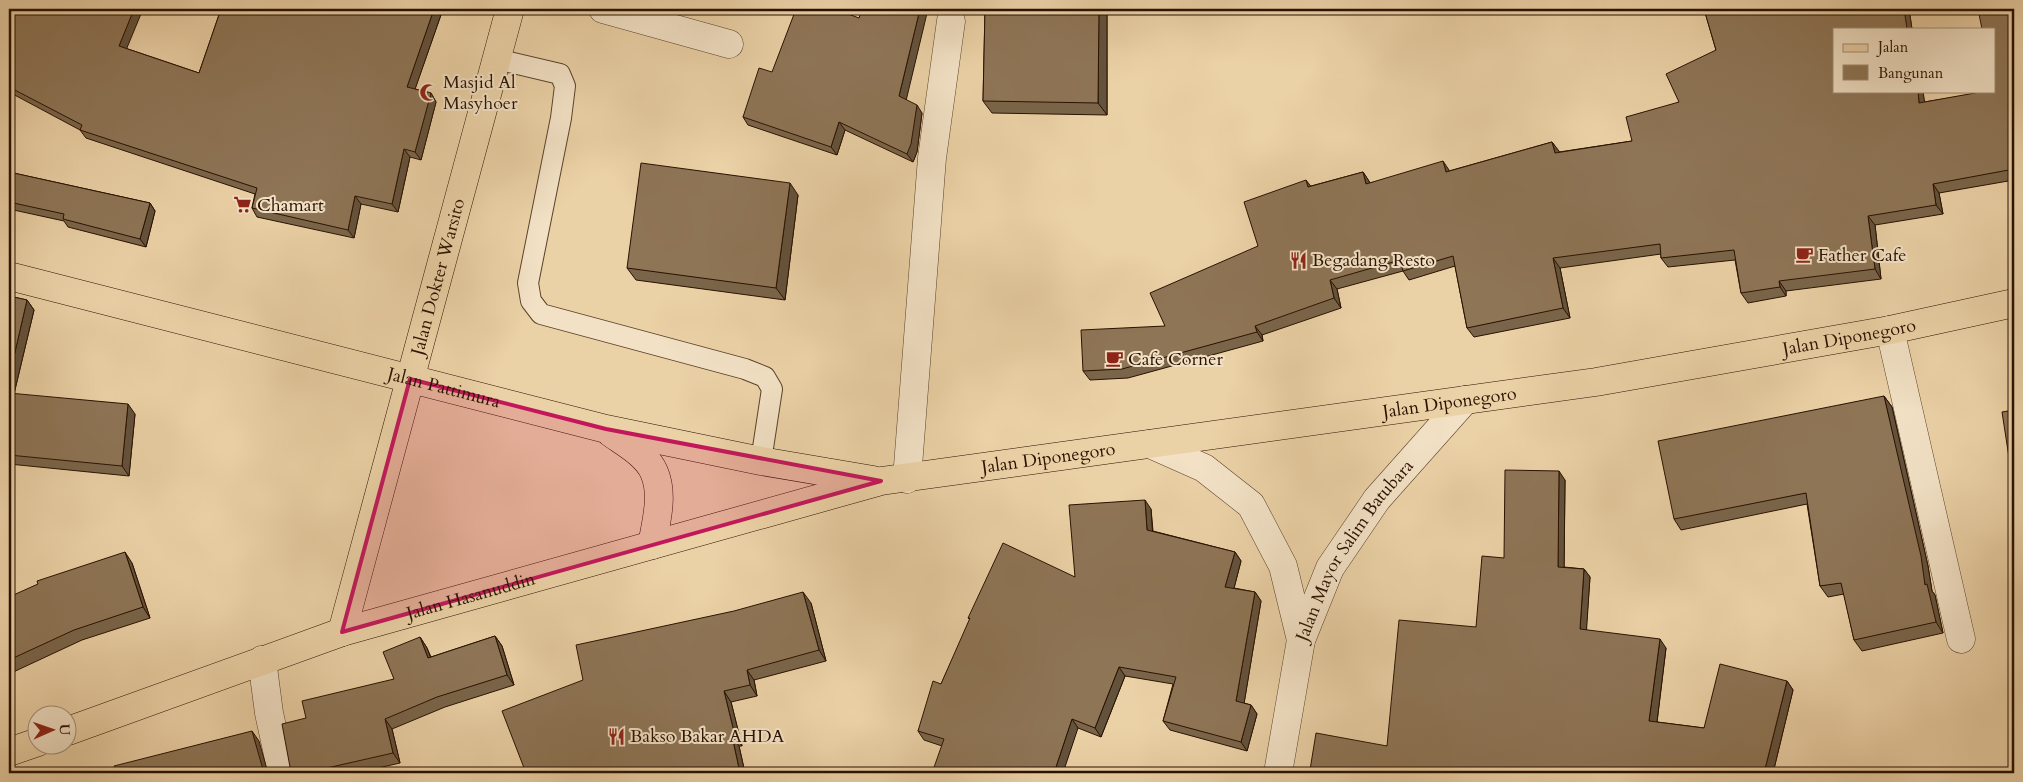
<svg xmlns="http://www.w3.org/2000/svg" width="2023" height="782" font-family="Cardo,serif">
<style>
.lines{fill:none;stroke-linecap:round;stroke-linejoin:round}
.service-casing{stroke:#5a412a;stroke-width:22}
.minor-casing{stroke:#5a412a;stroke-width:29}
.tertiary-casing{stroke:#5a412a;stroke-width:29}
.primary-casing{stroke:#291100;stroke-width:29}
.service{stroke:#f2e1c5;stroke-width:20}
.minor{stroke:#f2e1c5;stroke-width:28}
.tertiary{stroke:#f2e1c5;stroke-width:28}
.primary{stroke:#ebd1a6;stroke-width:28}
.wall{fill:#7a654a;stroke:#291100}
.shaded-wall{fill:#63523c;stroke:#291100}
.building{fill:#8e7556;stroke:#291100}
.marked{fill:#c2185b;fill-opacity:0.2;stroke:#c2185b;stroke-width:4;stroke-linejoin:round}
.labels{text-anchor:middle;stroke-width:4;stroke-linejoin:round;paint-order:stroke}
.poi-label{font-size:18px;fill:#291100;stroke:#f2e1c5;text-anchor:start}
.street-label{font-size:18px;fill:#291100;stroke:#f2e1c5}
</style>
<rect width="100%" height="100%" fill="#ebd1a6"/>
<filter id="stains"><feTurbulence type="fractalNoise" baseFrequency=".004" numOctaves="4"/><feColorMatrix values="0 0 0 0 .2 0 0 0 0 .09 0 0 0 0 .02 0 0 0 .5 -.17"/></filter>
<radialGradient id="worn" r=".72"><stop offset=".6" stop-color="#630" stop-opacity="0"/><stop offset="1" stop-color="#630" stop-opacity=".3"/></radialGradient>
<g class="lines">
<defs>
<polyline id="service" points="496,59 560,74 565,86 561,118 528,283 531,301 541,314 745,369 765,377 772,389 761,461"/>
<g id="minor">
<polyline points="603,9 729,44"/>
<polyline points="1890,330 1961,639"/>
<polyline points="907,479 932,158 951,21"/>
<polyline points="262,660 269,713 282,773"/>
</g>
<g id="tertiary">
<polyline points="1150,444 1204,468 1251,505 1283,566 1301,640"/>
<path id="s1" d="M1278,773l23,-133 29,-72 47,-69 88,-99"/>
</g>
<g id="primary">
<path id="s2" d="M9,276l597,153 155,32 112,19"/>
<path d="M611,433c14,10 36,22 43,39 10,22 2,51 -2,73"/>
<path id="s3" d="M342,632l168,-623"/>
<path id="s4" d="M68,731l274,-99 539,-151 715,-99 294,-52 124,-27"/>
<polyline points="9,752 38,742"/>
</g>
</defs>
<use href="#service" class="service-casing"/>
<use href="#minor" class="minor-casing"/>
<use href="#tertiary" class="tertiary-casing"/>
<use href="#primary" class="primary-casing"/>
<use href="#service" class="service"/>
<use href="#minor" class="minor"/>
<use href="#tertiary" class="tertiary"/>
<use href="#primary" class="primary"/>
</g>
<g class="wall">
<polygon points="9,9 199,73 221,9 443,9 415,89 431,93 436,102 421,160 410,157 398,212 361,204 354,238 257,217 252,208 255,194 86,138 80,130 9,92"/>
<polygon points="985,9 1107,9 1107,115 992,113 983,101"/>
<polygon points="1704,9 1909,9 1912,29 1834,91 1923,91 1924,102 1994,91 2014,9 2014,180 1939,193 1943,214 1875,225 1881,279 1786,291 1786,296 1748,303 1741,293 1735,260 1668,267 1661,258 1661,254 1560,268 1570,318 1474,337 1467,328 1455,266 1409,280 1403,271 1337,289 1341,308 1262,335 1263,341 1128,378 1090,380 1083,371 1165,326 1258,246 1311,186 1363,172 1370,183 1449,170 1449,171 1552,142 1559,152 1632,141 1679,102 1716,50"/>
<polygon points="859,18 906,100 922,113 917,152 913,162 845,130 837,155 748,125 743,117 772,72"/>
<polygon points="9,172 150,203 155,211 146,247 68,227 64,221 9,209"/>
<polygon points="798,195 785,300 636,280 627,268"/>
<polygon points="9,296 27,300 34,310 14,394 135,414 129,476 9,464"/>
<polygon points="1884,396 1892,407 1928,566 1932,591 1935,595 1943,633 1862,651 1854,640 1844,594 1828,597 1820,586 1807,504 1681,530 1674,519"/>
<polygon points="1565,480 1564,567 1584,569 1590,577 1586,630 1666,648 1657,722 1704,728 1787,681 1793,690 1773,773 1312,773 1310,770 1387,746 1476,627 1504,558"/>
<polygon points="1151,509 1153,531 1235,552 1241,561 1234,588 1255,592 1261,601 1244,703 1251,705 1257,714 1247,751 1170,730 1163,721 1173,684 1125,676 1101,737 1078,728 942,746 924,740 918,731 941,684 970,620 968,618 1075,577"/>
<polygon points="132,563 150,618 82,640 9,674 9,597"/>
<polygon points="811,603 826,661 754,680 757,696 731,702 742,746 739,746 745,773 526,773"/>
<polygon points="495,636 502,646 514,685 445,707 392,729 400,763 356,773 286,773 290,767 306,718 394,679 420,637 427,648 431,657"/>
</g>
<g class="shaded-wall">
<polygon points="134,9 143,9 124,55 119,46"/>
<polygon points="434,9 443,9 413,95 407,87"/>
<polygon points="920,9 928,9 905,105 899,96"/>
<polygon points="1099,9 1107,9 1107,115 1098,103"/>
<polygon points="1904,9 1909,9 1912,29 1907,29"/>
<polygon points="1918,91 1923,91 1926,112 1919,103"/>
<polygon points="431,93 436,102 421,160 415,152"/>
<polygon points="917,105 922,113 917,152 913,162 907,154"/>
<polygon points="839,122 845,130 837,155 831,147"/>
<polygon points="1552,142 1559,151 1562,162 1555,153"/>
<polygon points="404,149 410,157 398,212 392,204"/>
<polygon points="1443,161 1449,170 1453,182 1446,172"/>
<polygon points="1363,172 1369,181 1373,194 1366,184"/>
<polygon points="1306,180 1313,189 1308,187"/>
<polygon points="790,183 798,195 785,300 776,288"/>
<polygon points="1933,184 1939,193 1943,214 1936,205"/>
<polygon points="355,196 361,204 354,238 348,230"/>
<polygon points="150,203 155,211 146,247 140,239"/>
<polygon points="1868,216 1875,225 1881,279 1875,269"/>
<polygon points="1553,258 1560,268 1570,318 1563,308"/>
<polygon points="1330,280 1337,289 1341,308 1334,298"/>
<polygon points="1779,281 1786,291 1786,296 1780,287"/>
<polygon points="27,300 34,310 12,402 9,397 9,378"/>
<polygon points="1255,326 1262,335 1263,341 1257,332"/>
<polygon points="1884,396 1892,407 1928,566 1932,591 1935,595 1943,633 1936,622 1925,585"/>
<polygon points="128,404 135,414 129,476 122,466"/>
<polygon points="1559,471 1565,480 1564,576 1558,567"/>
<polygon points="1145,500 1151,509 1153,539 1147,530"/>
<polygon points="125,552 132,563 150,618 143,607"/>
<polygon points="1235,552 1241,561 1232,596 1225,587"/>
<polygon points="1584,569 1590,577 1586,638 1580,629"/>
<polygon points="803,592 811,603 826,661 819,650"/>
<polygon points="1255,592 1261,601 1243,710 1236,701"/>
<polygon points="495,636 502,646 514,685 507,675"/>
<polygon points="420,637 427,648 435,669 428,658"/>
<polygon points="1660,639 1666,648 1656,730 1649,721"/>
<polygon points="1119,667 1125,676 1101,737 1095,728"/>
<polygon points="747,670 754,680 757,696 750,685"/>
<polygon points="1787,681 1793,690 1773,773 1764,773"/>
<polygon points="724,691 731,702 742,746 735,736"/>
<polygon points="1251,705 1257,714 1247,751 1241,742"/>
<polygon points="385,719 392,729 400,763 393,753"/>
<polygon points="1072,719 1078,728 1063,773 1054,773"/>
<polygon points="252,731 259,741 268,773 263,773"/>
<polygon points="732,736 739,746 745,773 740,773"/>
</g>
<g class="building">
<polygon points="9,9 134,9 119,46 199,73 221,9 434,9 407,87 431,93 415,152 404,149 392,204 355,196 348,230 252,208 257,188 80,130 82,125 9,87"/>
<polygon points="796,9 835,9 859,18 862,9 920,9 899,96 917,105 911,144 907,154 839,122 831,147 743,117 759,68 772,72"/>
<polygon points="985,9 1099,9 1098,103 983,101"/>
<polygon points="1704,9 1904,9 1907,29 1834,29 1834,91 1918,91 1919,103 1986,91 1994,91 1994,29 1982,29 1978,9 2014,9 2014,169 1933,184 1936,205 1868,216 1875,269 1779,281 1780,287 1741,293 1734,250 1661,258 1660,244 1553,258 1563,308 1467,328 1453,256 1403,271 1400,260 1330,280 1334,298 1255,326 1257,332 1122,369 1083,371 1081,330 1165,326 1150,293 1258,246 1244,202 1306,180 1308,187 1363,172 1366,184 1443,161 1446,172 1552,142 1555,153 1632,141 1626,117 1679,102 1666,74 1716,50"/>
<polygon points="641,163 790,183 776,288 627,268"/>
<polygon points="9,172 150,203 140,239 63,219 64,214 9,202"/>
<polygon points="9,296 27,300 9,378"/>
<polygon points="9,393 128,404 122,466 9,455"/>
<polygon points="1884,396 1921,556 1925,585 1927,584 1936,622 1854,640 1841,583 1820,586 1806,493 1674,519 1658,441"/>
<polygon points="2014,410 2014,490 2002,412"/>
<polygon points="1505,470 1559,471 1558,567 1584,569 1580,629 1660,639 1649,721 1704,728 1720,664 1787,681 1764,773 1328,773 1310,770 1316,733 1387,746 1399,620 1476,627 1482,556 1504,558"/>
<polygon points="1145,500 1147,530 1235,552 1225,587 1255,592 1236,701 1251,705 1241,742 1163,721 1176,677 1119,667 1095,728 1072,719 1054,773 932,773 944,739 918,731 933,681 941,684 970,618 968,618 1003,543 1075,577 1069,505"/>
<polygon points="125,552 143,607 74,630 9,660 9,597 38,584 37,581"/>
<polygon points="803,592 819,650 747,670 750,685 724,691 735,736 732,736 740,773 526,773 502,711 583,680 576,645 734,611"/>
<polygon points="495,636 507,675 437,697 385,719 393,753 305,773 286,773 290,767 282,724 306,718 302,701 394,679 383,652 420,637 428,658"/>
<polygon points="252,731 264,773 116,773 114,766"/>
</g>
<path class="marked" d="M410,379l196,50 275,52 -539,151z"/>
<defs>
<symbol id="mosque-bare" viewBox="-9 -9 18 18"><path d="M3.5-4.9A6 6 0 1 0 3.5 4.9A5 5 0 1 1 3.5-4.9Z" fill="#8f2418" stroke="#f2e1c5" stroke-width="2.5" paint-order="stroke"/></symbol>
<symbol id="supermarket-bare" viewBox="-9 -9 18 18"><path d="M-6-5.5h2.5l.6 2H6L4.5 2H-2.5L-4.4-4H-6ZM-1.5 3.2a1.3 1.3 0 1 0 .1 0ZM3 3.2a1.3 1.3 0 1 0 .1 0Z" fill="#8f2418" stroke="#f2e1c5" stroke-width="2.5" paint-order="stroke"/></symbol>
<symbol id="cafe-bare" viewBox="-9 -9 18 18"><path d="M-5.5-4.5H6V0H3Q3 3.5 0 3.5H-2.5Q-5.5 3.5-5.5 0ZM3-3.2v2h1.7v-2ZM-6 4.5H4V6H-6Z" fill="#8f2418" stroke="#f2e1c5" stroke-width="2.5" paint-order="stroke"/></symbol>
<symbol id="restaurant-bare" viewBox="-9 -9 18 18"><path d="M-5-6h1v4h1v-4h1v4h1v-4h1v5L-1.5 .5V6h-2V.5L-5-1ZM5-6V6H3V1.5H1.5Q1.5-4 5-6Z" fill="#8f2418" stroke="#f2e1c5" stroke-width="2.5" paint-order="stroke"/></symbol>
</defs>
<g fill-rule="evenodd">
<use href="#mosque-bare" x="416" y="80" width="25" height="25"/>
<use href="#supermarket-bare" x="230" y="192" width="25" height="25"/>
<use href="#cafe-bare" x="1792" y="242" width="25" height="25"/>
<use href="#restaurant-bare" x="1286" y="248" width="25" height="25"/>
<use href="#cafe-bare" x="1102" y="346" width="25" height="25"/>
<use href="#restaurant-bare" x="604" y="724" width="25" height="25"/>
</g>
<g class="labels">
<g class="poi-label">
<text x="443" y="88">Masjid Al<tspan x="443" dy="21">Masyhoer</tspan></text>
<text x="257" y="211">Chamart</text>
<text x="1818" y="261">Father Cafe</text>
<text x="1312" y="266">Begadang Resto</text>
<text x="1128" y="365">Cafe Corner</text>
<text x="630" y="742">Bakso Bakar AHDA</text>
</g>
<g class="street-label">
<text dy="6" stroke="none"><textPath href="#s3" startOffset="368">Jalan Dokter Warsito</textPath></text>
<text dy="6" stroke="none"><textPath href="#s4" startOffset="1830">Jalan Diponegoro</textPath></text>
<text dy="6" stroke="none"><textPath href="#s2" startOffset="449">Jalan Pattimura</textPath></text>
<text dy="6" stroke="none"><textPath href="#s4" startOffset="1425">Jalan Diponegoro</textPath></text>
<text dy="6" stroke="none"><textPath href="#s4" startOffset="1020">Jalan Diponegoro</textPath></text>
<text dy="6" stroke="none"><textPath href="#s1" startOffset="240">Jalan Mayor Salim Batubara</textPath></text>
<text dy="6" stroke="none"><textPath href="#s4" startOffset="425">Jalan Hasanuddin</textPath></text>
</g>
</g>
<rect width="2023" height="782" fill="none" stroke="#ebd1a6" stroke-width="30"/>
<rect x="10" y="10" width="2003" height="762" fill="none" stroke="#291100" stroke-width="2.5"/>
<rect x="15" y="15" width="1993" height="752" fill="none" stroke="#291100"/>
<rect x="1833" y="28" width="162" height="65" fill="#f2e1c5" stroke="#a28e76"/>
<rect x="1843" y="44" width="25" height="8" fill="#ebd1a6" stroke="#a28e76"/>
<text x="1878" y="52" font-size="15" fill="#291100">Jalan</text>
<rect x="1843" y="65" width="25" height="15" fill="#8e7556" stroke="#a28e76"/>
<text x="1878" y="78" font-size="15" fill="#291100">Bangunan</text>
<g transform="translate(52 730) rotate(88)"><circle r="24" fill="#f2e1c5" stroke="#a28e76"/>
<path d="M0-4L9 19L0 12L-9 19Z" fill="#8f2418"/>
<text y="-8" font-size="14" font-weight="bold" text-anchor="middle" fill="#291100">U</text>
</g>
<rect width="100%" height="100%" filter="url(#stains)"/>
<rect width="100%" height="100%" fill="url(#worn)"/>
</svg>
